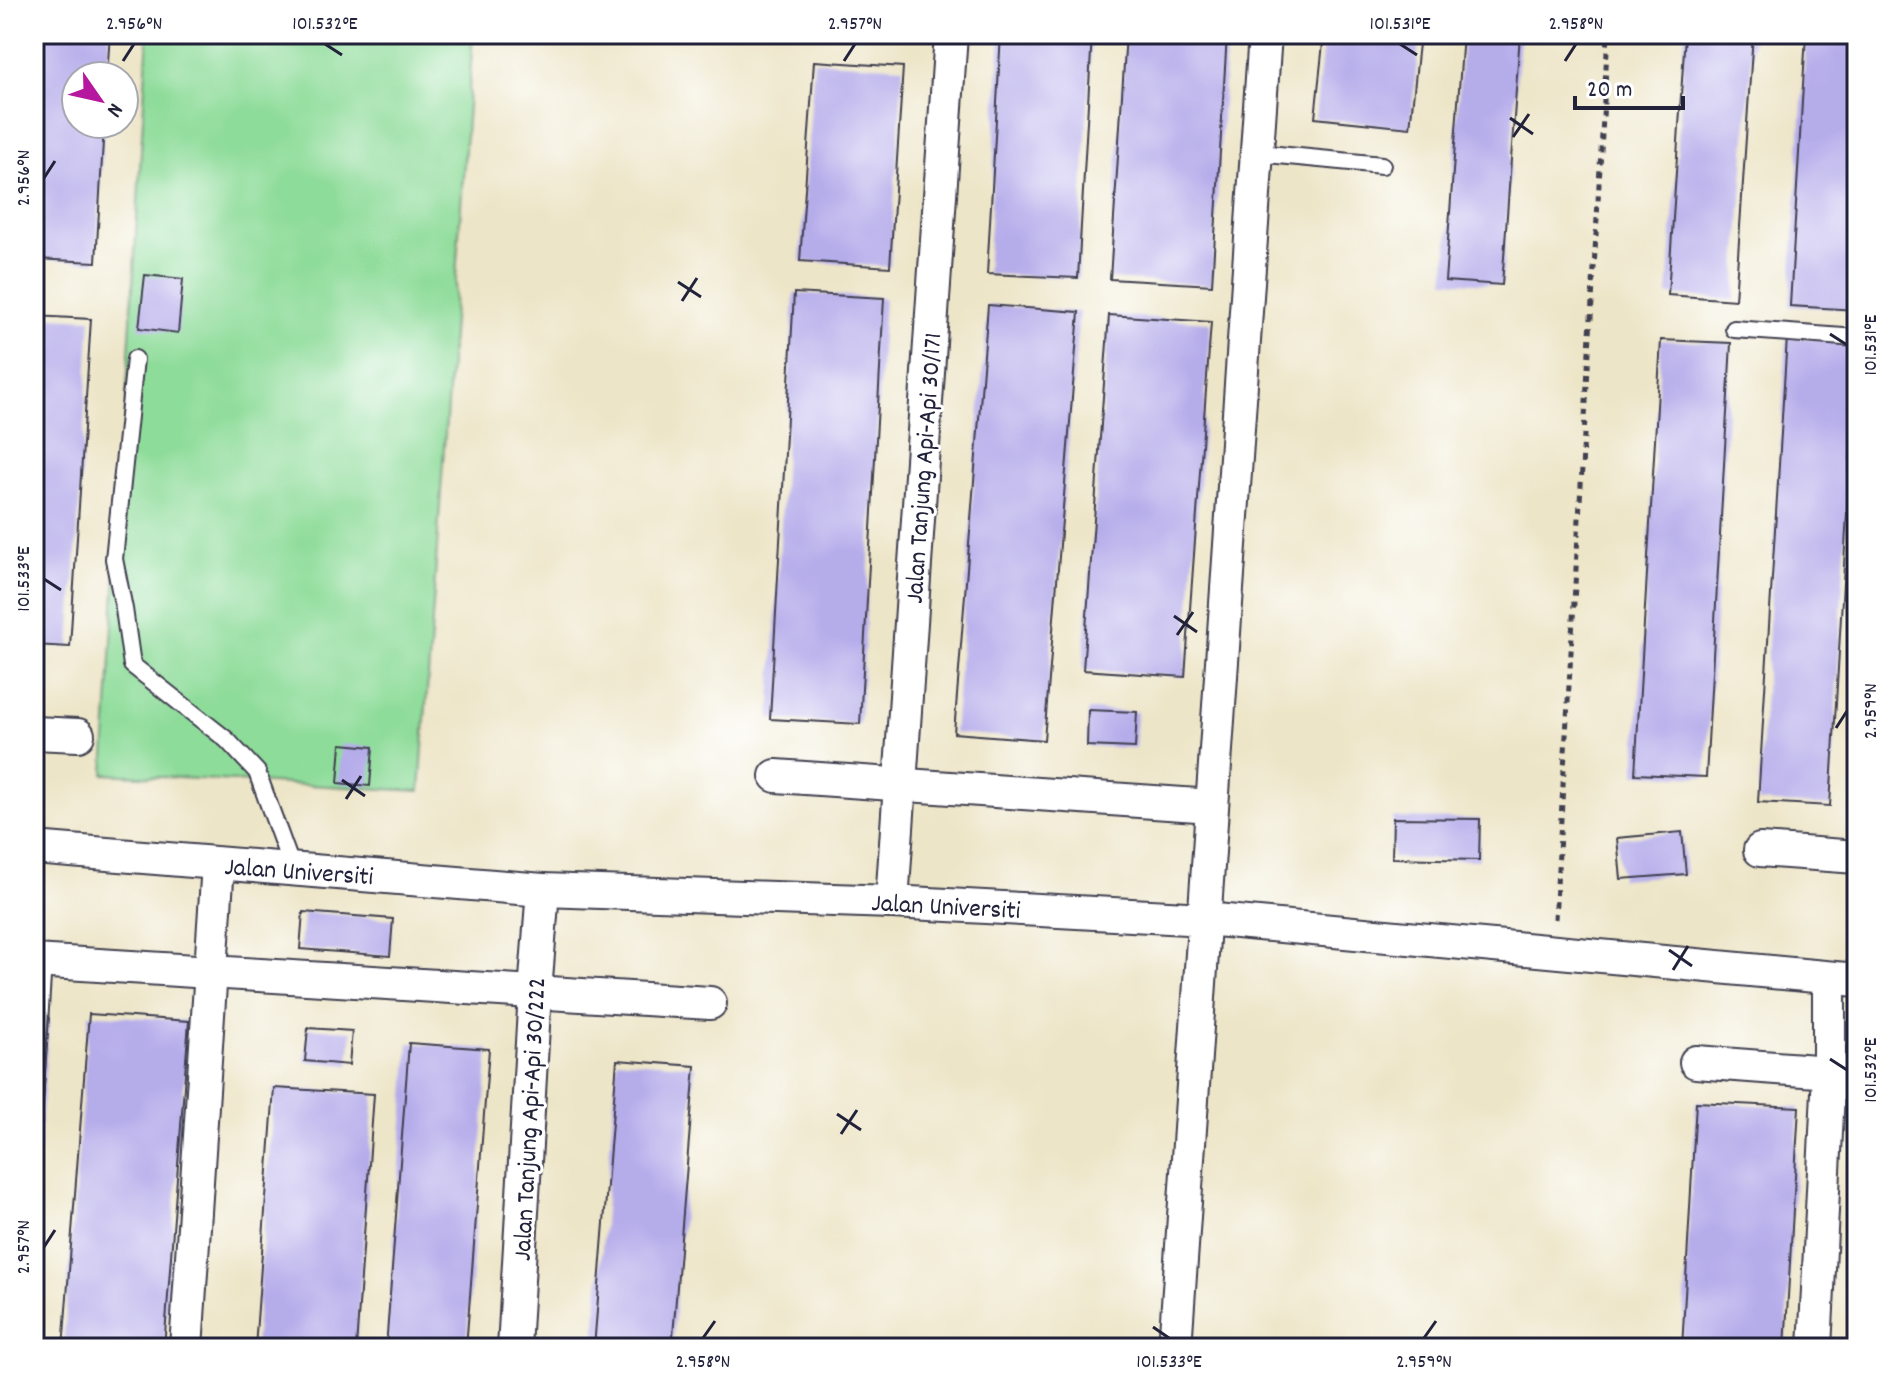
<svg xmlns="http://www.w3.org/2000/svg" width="1891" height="1382" font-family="Dekko,sans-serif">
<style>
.green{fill:#8edc9a;stroke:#587f6a;stroke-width:2}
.building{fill:#b5acea}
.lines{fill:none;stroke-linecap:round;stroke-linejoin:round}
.lane-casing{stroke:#403f50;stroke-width:20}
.street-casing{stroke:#403f50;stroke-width:36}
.path{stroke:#403f50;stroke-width:5;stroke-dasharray:6 6;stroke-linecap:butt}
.lane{stroke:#fff;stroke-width:16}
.street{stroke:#fff;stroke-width:32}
.ticks{fill:none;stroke:#22223b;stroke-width:3}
.labels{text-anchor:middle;stroke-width:6;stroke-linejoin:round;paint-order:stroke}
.street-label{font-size:26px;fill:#22223b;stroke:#fff}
.neatline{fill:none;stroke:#22223b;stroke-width:3}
.ticks-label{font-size:20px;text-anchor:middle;fill:#22223b}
</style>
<rect width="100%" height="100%" fill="#fff"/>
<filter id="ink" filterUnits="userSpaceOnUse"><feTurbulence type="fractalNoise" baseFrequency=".0125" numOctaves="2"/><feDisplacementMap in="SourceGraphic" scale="16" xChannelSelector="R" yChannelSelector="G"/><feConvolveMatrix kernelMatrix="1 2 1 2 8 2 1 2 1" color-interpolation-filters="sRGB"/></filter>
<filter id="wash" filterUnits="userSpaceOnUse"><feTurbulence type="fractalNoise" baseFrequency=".006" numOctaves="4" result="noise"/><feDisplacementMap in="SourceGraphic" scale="32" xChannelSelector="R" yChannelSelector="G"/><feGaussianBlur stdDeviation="1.8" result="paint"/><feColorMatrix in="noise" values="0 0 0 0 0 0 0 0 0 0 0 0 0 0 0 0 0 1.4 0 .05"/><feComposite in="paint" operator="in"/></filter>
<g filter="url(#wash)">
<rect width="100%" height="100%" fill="#ede5c7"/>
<polygon class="green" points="148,34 473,34 420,791 104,774"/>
<g id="blocks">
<g class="building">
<polygon points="38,34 110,34 107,76 76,76 76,124 104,124 96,262 34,259 34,113"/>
<polygon points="1001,34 1092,34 1078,278 987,274"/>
<polygon points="1126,34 1227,34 1212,285 1110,279"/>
<polygon points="1324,34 1420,34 1410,128 1315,118"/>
<polygon points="1463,34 1520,34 1502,285 1445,281"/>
<polygon points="1685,34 1753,34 1735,300 1668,295"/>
<polygon points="1806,34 1857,34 1857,310 1790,306"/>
<polygon points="814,61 903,67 890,267 800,261"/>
<polygon points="145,275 183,279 178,333 139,328"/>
<polygon points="794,293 884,298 860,724 770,719"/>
<polygon points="988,305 1079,312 1044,740 954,733"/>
<polygon points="1109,315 1211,322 1185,677 1083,670"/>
<polygon points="34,316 91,319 70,647 34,645"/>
<polygon points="1787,337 1857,341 1830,806 1758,802"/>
<polygon points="1661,340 1731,343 1706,777 1635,774"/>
<polygon points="1088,710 1137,712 1135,748 1087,746"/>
<polygon points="341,744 373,747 370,786 338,783"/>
<polygon points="1393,818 1480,819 1479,860 1392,858"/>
<polygon points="1682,832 1686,874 1621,879 1617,838"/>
<polygon points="303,912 393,919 390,956 300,949"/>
<polygon points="89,1014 189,1021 164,1348 63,1348"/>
<polygon points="34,1016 49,1018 36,1195 34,1195"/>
<polygon points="308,1028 352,1031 349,1065 305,1061"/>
<polygon points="409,1043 489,1049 466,1348 386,1348"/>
<polygon points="617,1060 695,1066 672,1348 594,1348"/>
<polygon points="274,1088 374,1094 356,1348 255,1348"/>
<polygon points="1696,1102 1799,1107 1785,1348 1682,1348"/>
</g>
</g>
</g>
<g filter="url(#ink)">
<use href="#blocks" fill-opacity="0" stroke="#403f50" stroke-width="2"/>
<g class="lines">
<defs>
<g id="lane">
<polyline points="1257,153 1382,165"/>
<polyline points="1734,329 1857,338"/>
<polyline points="135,359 114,559 124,609 132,665 227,740 257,772 292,868"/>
<polyline points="34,1102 43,961"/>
</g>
<g id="street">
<polyline points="34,733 78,735"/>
<polyline points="776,776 1212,806"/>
<polyline points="34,848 543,890 892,902 1205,919 1857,980"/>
<polyline points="1760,850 1857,857"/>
<polyline points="892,902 951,34"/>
<polyline points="34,961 710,1003"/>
<polyline points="1696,1062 1857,1074"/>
<polyline points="186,1348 218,864"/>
<polyline points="514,1348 535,992 543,890"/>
<polyline points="1175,1348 1265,34"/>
<polyline points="1815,1348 1829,1073 1829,978"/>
</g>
</defs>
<use href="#lane" class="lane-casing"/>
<use href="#street" class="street-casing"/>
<polyline class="path" points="1555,919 1608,34"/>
<use href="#lane" class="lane"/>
<use href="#street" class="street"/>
</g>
</g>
<path class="ticks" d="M325,44l17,11M1400,44l17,11M123,61l11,-17M844,61l11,-17M1565,61l11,-17M1510,118l23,16M1513,137l16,-23M44,178l11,-17M678,282l23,15M682,301l15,-23M1830,334l17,11M44,579l17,11M1174,616l23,16M1177,635l16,-23M1836,728l11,-17M342,780l23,16M346,799l15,-23M1669,950l23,16M1673,970l15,-24M1830,1059l17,11M837,1114l24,16M841,1134l16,-24M44,1247l11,-17M1153,1327l16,11M703,1338l12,-17M1424,1338l12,-17"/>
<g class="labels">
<g class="street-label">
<text transform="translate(922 468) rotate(-86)" y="9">Jalan Tanjung Api-Api 30/171</text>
<text transform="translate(299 870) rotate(4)" y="9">Jalan Universiti</text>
<text transform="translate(946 905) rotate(3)" y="9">Jalan Universiti</text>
<text transform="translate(528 1119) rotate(-87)" y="9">Jalan Tanjung Api-Api 30/222</text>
</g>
</g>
<rect width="1891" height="1382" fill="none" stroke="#fff" stroke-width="88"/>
<g transform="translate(100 100) rotate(124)"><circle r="38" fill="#ffffff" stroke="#a7a7b1" stroke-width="2"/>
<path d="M0-6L14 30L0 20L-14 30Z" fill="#b5179e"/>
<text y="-12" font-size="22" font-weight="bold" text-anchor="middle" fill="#22223b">N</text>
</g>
<path d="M1575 96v12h108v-12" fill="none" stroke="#22223b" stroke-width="4"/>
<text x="1587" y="96" font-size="24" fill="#22223b" stroke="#ffffff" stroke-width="6" paint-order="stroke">20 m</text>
<rect x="44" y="44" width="1803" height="1294" class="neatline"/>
<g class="ticks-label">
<text x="134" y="29">2.956°N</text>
<text x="325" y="29">101.532°E</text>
<text x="855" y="29">2.957°N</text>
<text x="1400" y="29">101.531°E</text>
<text x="1576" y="29">2.958°N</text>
<text transform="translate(22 178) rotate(-90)" y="7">2.956°N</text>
<text transform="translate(1869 345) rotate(-90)" y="7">101.531°E</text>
<text transform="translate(22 579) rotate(-90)" y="7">101.533°E</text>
<text transform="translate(1869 711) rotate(-90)" y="7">2.959°N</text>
<text transform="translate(1869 1070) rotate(-90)" y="7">101.532°E</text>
<text transform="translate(22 1247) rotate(-90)" y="7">2.957°N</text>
<text x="703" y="1367">2.958°N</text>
<text x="1169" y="1367">101.533°E</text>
<text x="1424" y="1367">2.959°N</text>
</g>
</svg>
